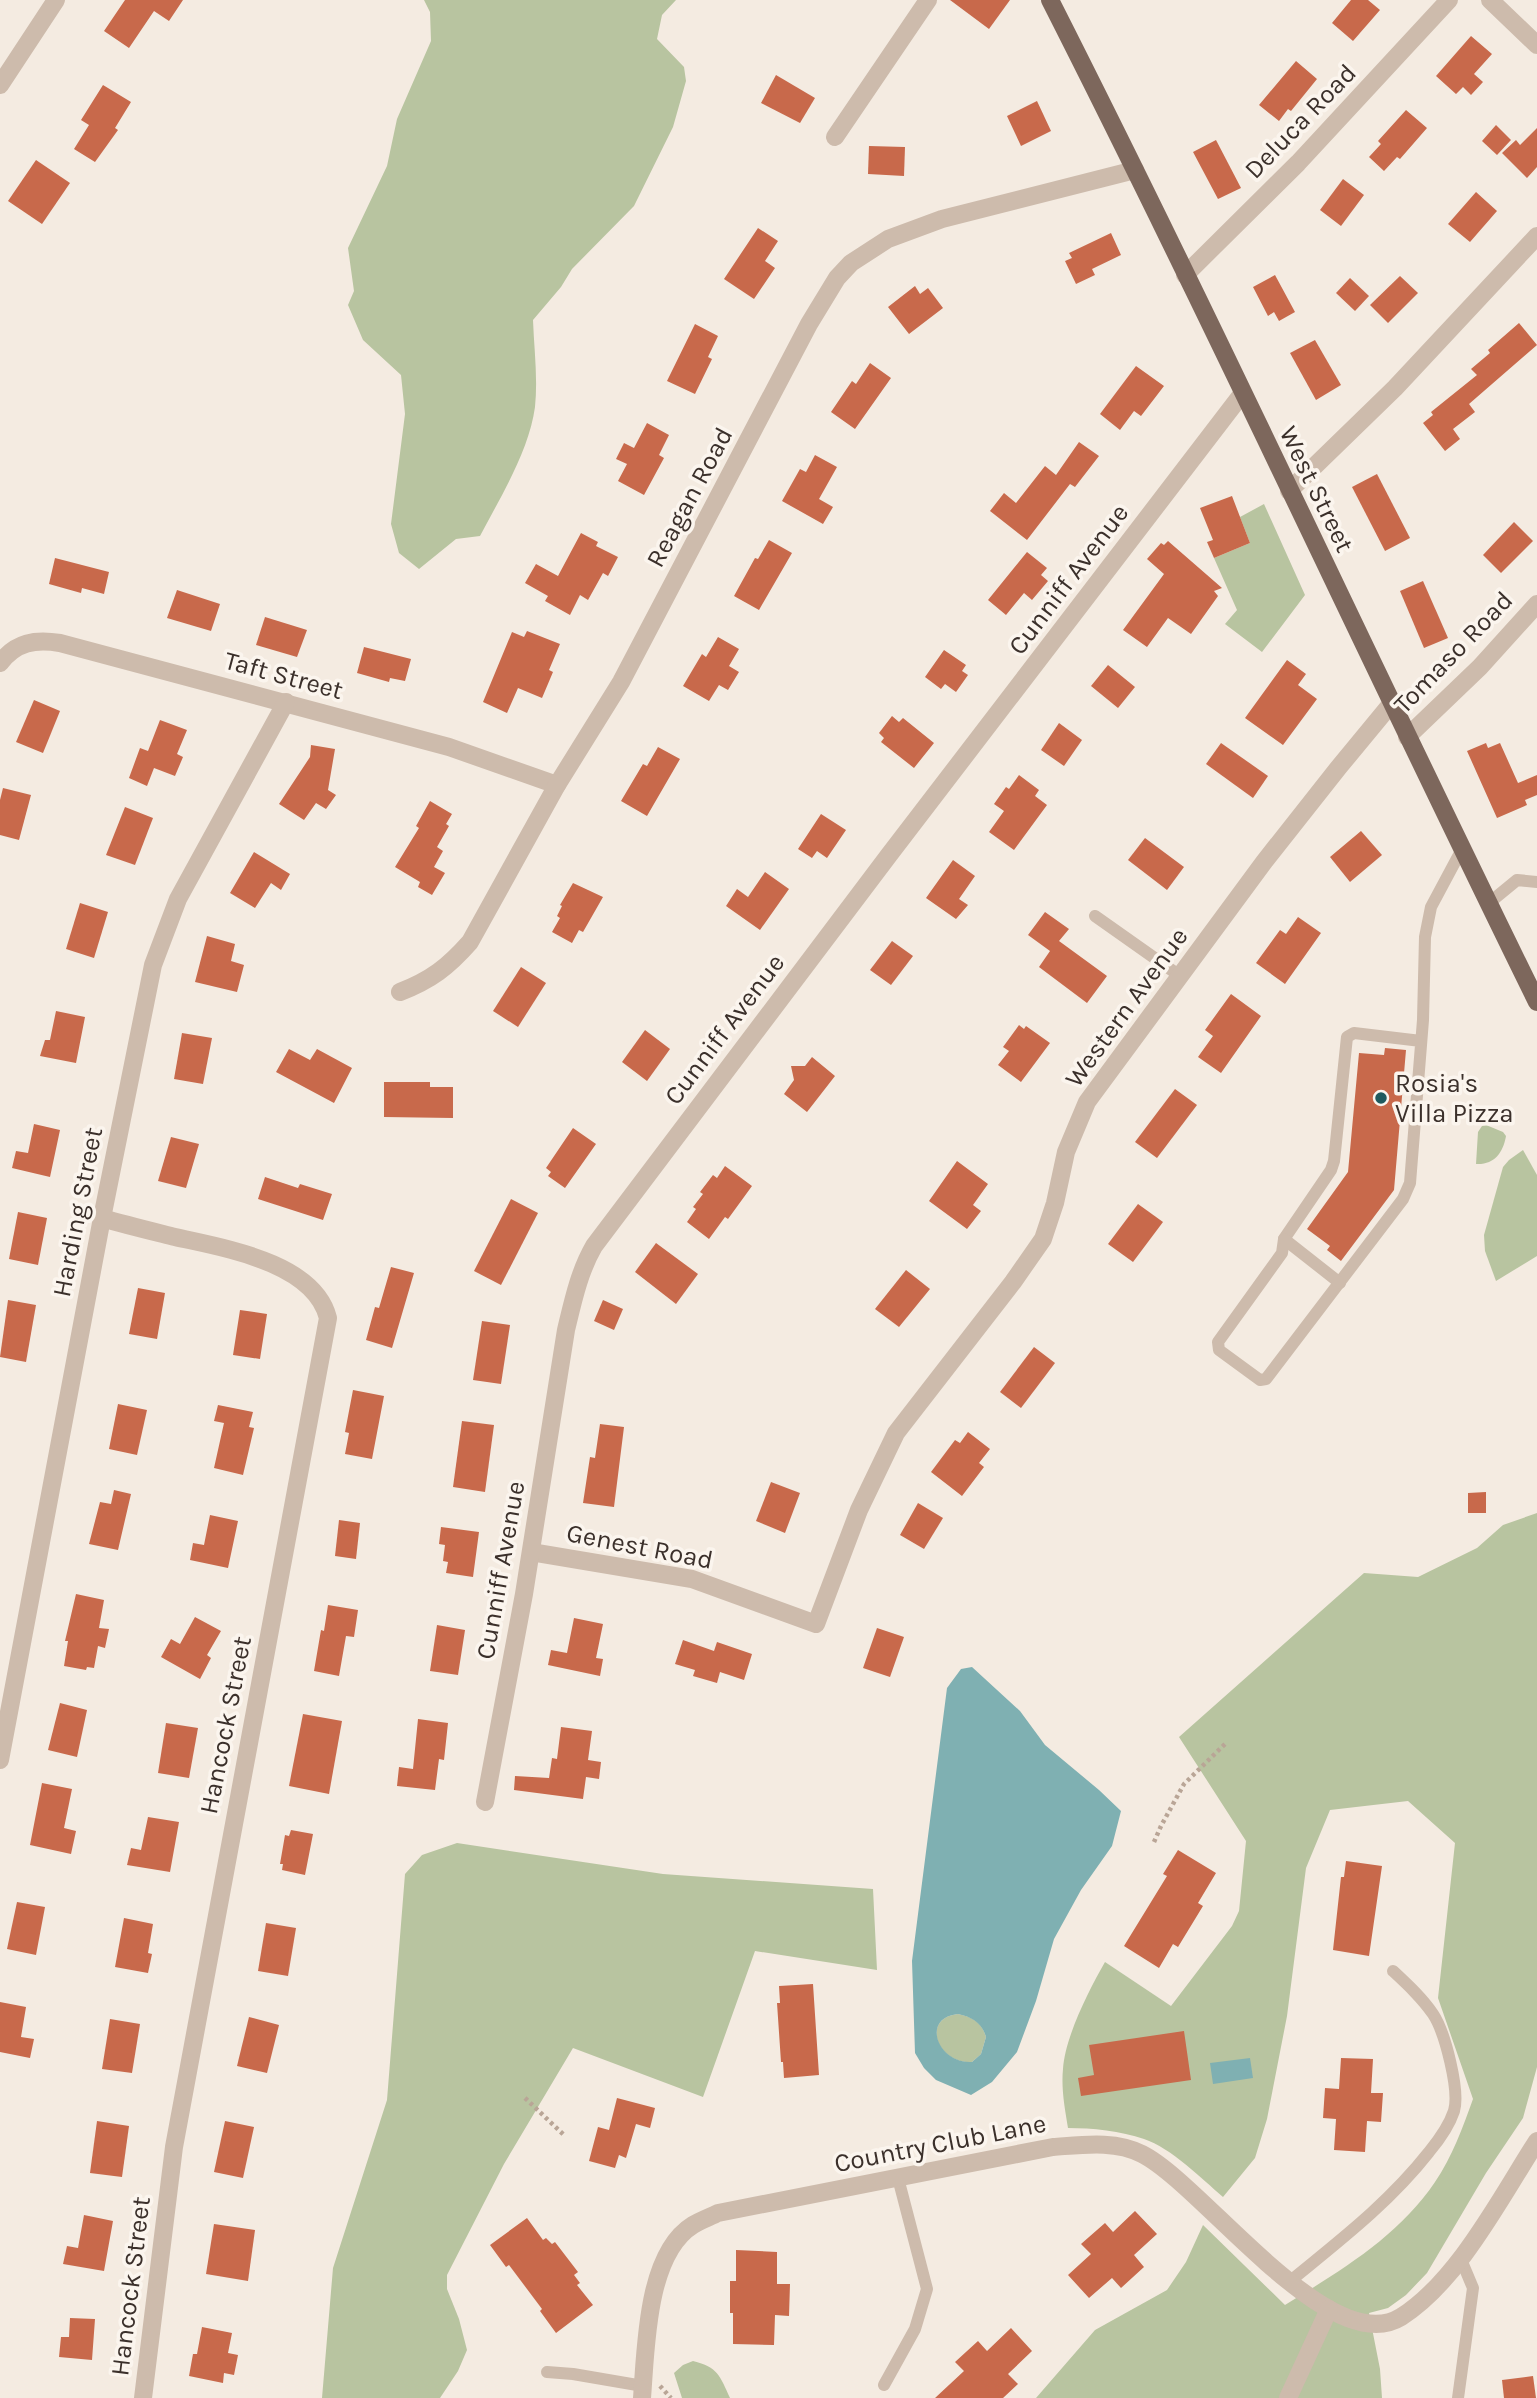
<svg xmlns="http://www.w3.org/2000/svg" width="1537" height="2398" font-family="Karla,sans-serif">
<style>
.green{fill:#b8c4a0}
.water{fill:#7fb0b2;fill-rule:evenodd}
.building{fill:#c8694b}
.lines{fill:none;stroke-linecap:round;stroke-linejoin:round}
.path{stroke:#b9a596;stroke-width:4.5;stroke-dasharray:3.5 3.5;stroke-linecap:butt}
.lane{stroke:#cdbbac;stroke-width:12}
.street{stroke:#cdbbac;stroke-width:18}
.primary{stroke:#7d675c;stroke-width:18}
.poi-dot{fill:#1f5a5e;stroke:#fbf5ee;stroke-width:2.5}
.labels{text-anchor:middle;stroke-width:7;stroke-linejoin:round;paint-order:stroke}
.street-label{font-size:26px;fill:#3b302b;stroke:#fbf5ee}
.poi-label{font-size:26px;fill:#3b302b;stroke:#fbf5ee;text-anchor:start}
</style>
<rect width="100%" height="100%" fill="#f4ebe1"/>
<g class="green">
<path d="M424,0h252l-14,15 -5,24 27,28 2,14 -13,46 -39,79 -62,63 -11,18 -28,33c1,28 5,58 2,87 -6,44 -34,89 -55,129l-24,3 -37,30 -20,-16 -8,-29 14,-110 -4,-39 -38,-35 -15,-35 6,-14 -6,-43 39,-82 10,-47 34,-78 -1,-29z"/>
<polygon points="1264,504 1305,595 1262,652 1225,624 1237,610 1214,558 1250,543 1240,517"/>
<path d="M1486,1125l17,7 3,4c-3,17 -12,29 -30,28l2,-32 4,-6z"/>
<polygon points="1523,1150 1537,1175 1537,1256 1496,1281 1485,1251 1484,1235 1503,1167 1509,1160"/>
<path d="M1537,1513v554l-14,51 -37,55 -59,100 -21,22 -18,13 -19,5 11,56 2,29h-346l59,-68 72,-40 19,-28 17,-37 82,80c55,-34 113,-68 150,-123 17,-25 28,-55 38,-83l-35,-101 17,-155 -47,-42 -78,9 -24,58 -19,148 -20,103 -12,39 -32,39c-22,-19 -52,-49 -79,-58 -23,-8 -52,-11 -76,-11 -3,-19 -7,-39 -5,-59 2,-32 26,-79 42,-107l66,44 61,-80 7,-15 7,-70 -67,-104 185,-164 54,4 59,-29 26,-23z"/>
<polygon points="457,1843 663,1874 873,1889 877,1970 755,1951 703,2097 573,2048 504,2164 447,2275 447,2289 459,2319 467,2350 458,2371 440,2398 322,2398 333,2268 387,2100 405,1874 422,1855"/>
<path d="M958,2014c15,3 24,9 28,23l-5,17 -9,8c-35,2 -52,-44 -14,-48z"/>
<path d="M693,2361c25,6 27,15 37,37h-48l-8,-25 9,-8z"/>
</g>
<g class="water">
<path d="M972,1667l48,44 25,34 54,45 22,21 -9,35 -31,44 -27,49 -18,62 -19,51 -25,30 -21,13 -35,-15 -12,-12 -9,-15 -3,-92 35,-273 14,-19zM958,2014c14,3 24,9 28,23l-5,17 -9,8c-34,2 -52,-44 -14,-48z"/>
<polygon points="1250,2058 1253,2078 1213,2084 1210,2063"/>
</g>
<g class="building">
<polygon points="125,0 183,0 169,21 154,11 129,48 104,31"/>
<polygon points="950,0 1010,0 989,29"/>
<polygon points="1351,0 1368,0 1380,10 1353,41 1332,23"/>
<polygon points="1471,36 1492,54 1474,74 1483,82 1471,95 1463,87 1456,94 1436,76"/>
<polygon points="1296,61 1317,79 1291,111 1288,109 1279,121 1259,105"/>
<polygon points="776,75 815,98 800,123 761,103"/>
<polygon points="103,85 131,102 115,128 118,130 95,162 74,149 89,125 81,120"/>
<polygon points="1037,101 1051,131 1021,146 1007,116"/>
<polygon points="1406,110 1427,128 1400,159 1397,157 1384,171 1369,157 1381,144 1378,141"/>
<polygon points="1496,125 1511,140 1497,155 1482,141"/>
<polygon points="1537,128 1537,167 1527,178 1502,153 1516,140 1520,145"/>
<polygon points="1216,140 1241,188 1218,199 1193,152"/>
<polygon points="869,146 905,147 904,176 868,174"/>
<polygon points="36,160 70,183 42,224 8,201"/>
<polygon points="1343,179 1364,195 1341,226 1320,210"/>
<polygon points="1476,192 1497,211 1470,242 1448,224"/>
<polygon points="758,228 778,241 765,261 775,268 754,299 724,279"/>
<polygon points="1111,233 1121,255 1092,269 1095,275 1076,284 1065,261 1072,258 1069,253"/>
<polygon points="1275,275 1295,312 1279,321 1274,312 1268,316 1253,287"/>
<polygon points="1400,276 1418,293 1388,323 1370,305"/>
<polygon points="1350,278 1369,296 1355,311 1336,293"/>
<polygon points="915,286 920,294 928,288 943,308 909,334 888,307"/>
<polygon points="1519,323 1537,345 1469,404 1475,412 1453,429 1460,439 1445,451 1423,423 1433,415 1431,412 1477,375 1471,369 1490,353 1488,350"/>
<polygon points="695,324 718,336 708,357 712,359 695,394 667,381"/>
<polygon points="1315,340 1341,385 1316,400 1290,353"/>
<polygon points="870,363 891,378 855,429 831,412 852,381 856,384"/>
<polygon points="1136,366 1164,386 1141,416 1134,411 1120,430 1100,414"/>
<polygon points="647,423 669,435 659,455 664,458 644,495 618,481 627,464 616,459 624,443 634,448"/>
<polygon points="1079,442 1099,456 1075,487 1070,484 1027,540 990,511 1004,493 1016,503 1045,466 1056,475"/>
<polygon points="815,455 837,467 819,499 833,507 823,524 782,501 800,469 806,472"/>
<polygon points="1377,474 1410,538 1385,551 1352,487"/>
<polygon points="1232,496 1250,543 1214,558 1207,542 1213,540 1200,508"/>
<polygon points="1514,522 1533,541 1501,573 1483,555"/>
<polygon points="581,533 598,542 596,546 618,557 608,576 603,573 588,600 580,595 570,615 545,601 548,596 525,583 536,564 558,576"/>
<polygon points="769,540 792,553 759,610 734,596 755,558 758,559"/>
<polygon points="1168,541 1222,588 1214,591 1218,596 1191,634 1168,618 1147,647 1123,630 1164,574 1147,559 1161,543 1164,545"/>
<polygon points="1027,552 1047,568 1041,575 1048,581 1032,600 1024,593 1006,615 988,600"/>
<polygon points="55,558 109,572 104,594 82,588 81,593 49,584"/>
<polygon points="1423,581 1448,638 1424,648 1400,591"/>
<polygon points="177,590 220,604 211,631 167,618"/>
<polygon points="265,617 307,630 297,657 256,645"/>
<polygon points="527,631 560,644 549,670 553,672 542,698 518,688 507,713 483,702 512,632 524,637"/>
<polygon points="718,637 739,649 729,666 739,672 728,690 719,685 709,701 683,686 702,654 706,657"/>
<polygon points="364,647 411,659 405,681 390,678 389,682 357,673"/>
<polygon points="944,650 966,665 962,671 968,675 956,692 945,684 941,689 925,677"/>
<polygon points="1287,660 1306,674 1298,685 1317,699 1283,745 1245,718"/>
<polygon points="1108,665 1135,687 1118,708 1091,686"/>
<polygon points="34,700 60,711 43,753 16,742"/>
<polygon points="892,716 899,722 903,718 934,743 914,768 881,742 884,738 879,733"/>
<polygon points="160,720 187,730 177,754 183,757 175,776 154,768 147,786 129,778 140,748 148,751"/>
<polygon points="1059,723 1082,740 1064,766 1041,750"/>
<polygon points="1221,743 1268,776 1253,798 1206,764"/>
<polygon points="1486,743 1488,748 1500,743 1518,783 1537,775 1537,795 1525,800 1527,805 1497,818 1467,751"/>
<polygon points="311,745 335,749 328,790 336,795 326,809 316,803 304,820 279,804 310,757"/>
<polygon points="658,747 680,759 647,816 621,801 643,764 647,766"/>
<polygon points="1019,775 1039,790 1035,796 1047,805 1014,850 989,832 1004,811 994,804 1006,787 1009,789"/>
<polygon points="3,788 31,795 19,840 0,835 0,800"/>
<polygon points="430,801 452,814 446,824 449,826 437,847 443,851 434,867 445,873 432,895 418,887 420,882 395,867 419,828 416,826"/>
<polygon points="125,807 153,818 135,865 106,855"/>
<polygon points="821,814 846,830 827,858 817,851 812,858 798,849"/>
<polygon points="1361,831 1382,855 1350,882 1330,857"/>
<polygon points="1145,838 1184,867 1167,890 1128,860"/>
<polygon points="254,852 290,874 281,890 271,883 255,908 230,893"/>
<polygon points="953,860 975,876 959,899 968,905 956,919 926,898"/>
<polygon points="765,872 789,889 760,930 726,906 737,889 748,897"/>
<polygon points="573,883 603,897 583,932 579,930 572,943 552,932 560,918 557,916 562,906 560,905"/>
<polygon points="80,903 108,912 94,958 66,949"/>
<polygon points="1045,912 1069,929 1059,941 1107,976 1087,1003 1039,967 1050,951 1028,935"/>
<polygon points="1298,917 1321,933 1285,984 1256,963 1280,930 1286,934"/>
<polygon points="207,936 235,944 231,961 244,965 237,992 195,982"/>
<polygon points="892,941 913,956 891,985 870,970"/>
<polygon points="521,967 546,983 518,1027 493,1011"/>
<polygon points="1231,994 1261,1016 1221,1073 1198,1057 1213,1036 1205,1030"/>
<polygon points="56,1011 85,1017 76,1063 40,1056 45,1040 50,1040"/>
<polygon points="1019,1025 1024,1029 1026,1026 1050,1043 1021,1082 998,1065 1009,1051 1003,1047"/>
<polygon points="645,1030 670,1049 647,1081 622,1062"/>
<polygon points="182,1033 212,1038 203,1084 174,1079"/>
<polygon points="1385,1048 1406,1050 1394,1190 1341,1261 1327,1250 1330,1246 1307,1229 1348,1172 1359,1053 1384,1055"/>
<polygon points="289,1049 310,1060 317,1049 352,1068 334,1103 276,1072"/>
<polygon points="812,1057 835,1076 807,1112 784,1094 794,1080 791,1066 805,1066"/>
<polygon points="384,1082 430,1082 430,1087 453,1087 453,1118 384,1117"/>
<polygon points="1175,1089 1197,1105 1157,1158 1135,1142"/>
<polygon points="34,1124 60,1130 50,1177 12,1168 16,1151 28,1153"/>
<polygon points="573,1128 596,1144 565,1188 548,1176 551,1172 546,1168"/>
<polygon points="171,1137 199,1144 186,1188 158,1181"/>
<polygon points="957,1161 988,1184 973,1205 981,1211 967,1229 929,1201"/>
<polygon points="725,1166 752,1186 728,1219 725,1217 709,1239 687,1222 696,1209 693,1207 703,1194 700,1192 713,1175 717,1178"/>
<polygon points="265,1177 298,1188 300,1184 332,1194 323,1220 258,1199"/>
<polygon points="511,1199 538,1213 501,1285 474,1271"/>
<polygon points="1138,1204 1163,1222 1133,1262 1108,1244"/>
<polygon points="18,1212 47,1218 38,1265 9,1259"/>
<polygon points="656,1243 698,1274 676,1304 635,1272"/>
<polygon points="391,1267 414,1273 392,1348 366,1340 375,1307 379,1308"/>
<polygon points="906,1270 930,1289 899,1327 875,1309"/>
<polygon points="138,1288 165,1293 157,1339 129,1334"/>
<polygon points="8,1300 36,1305 26,1362 0,1357"/>
<polygon points="603,1300 623,1309 614,1330 594,1321"/>
<polygon points="240,1310 267,1314 260,1359 233,1355"/>
<polygon points="482,1321 510,1325 501,1384 473,1380"/>
<polygon points="1034,1347 1055,1363 1021,1408 1000,1392"/>
<polygon points="353,1390 384,1396 372,1459 345,1454 349,1433 345,1432"/>
<polygon points="118,1404 147,1410 137,1455 109,1449"/>
<polygon points="218,1405 253,1412 249,1427 254,1428 243,1475 214,1468 224,1423 214,1421"/>
<polygon points="462,1421 494,1425 485,1492 453,1487"/>
<polygon points="600,1424 624,1427 614,1507 583,1503 590,1457 595,1458"/>
<polygon points="968,1432 990,1449 979,1463 984,1467 962,1496 931,1472 955,1440 960,1443"/>
<polygon points="771,1482 800,1493 785,1533 756,1521"/>
<polygon points="114,1490 131,1494 118,1550 89,1544 100,1502 111,1504"/>
<polygon points="1486,1492 1486,1513 1468,1513 1468,1493"/>
<polygon points="918,1503 943,1518 924,1549 900,1535"/>
<polygon points="210,1515 238,1521 228,1568 190,1560 193,1543 204,1545"/>
<polygon points="339,1520 360,1523 356,1559 335,1556"/>
<polygon points="441,1527 479,1532 473,1577 446,1573 448,1562 443,1561 445,1545 439,1544"/>
<polygon points="76,1594 104,1600 99,1628 109,1629 105,1648 98,1646 94,1668 87,1667 86,1670 64,1666 68,1641 65,1641"/>
<polygon points="328,1605 358,1610 354,1637 346,1636 339,1676 314,1671 321,1630 324,1631"/>
<polygon points="195,1617 221,1631 207,1655 211,1658 200,1679 161,1657 171,1639 180,1644"/>
<polygon points="574,1618 603,1624 596,1658 603,1659 600,1676 548,1665 551,1650 567,1653"/>
<polygon points="437,1625 465,1630 458,1675 430,1671"/>
<polygon points="877,1628 904,1637 890,1677 863,1668"/>
<polygon points="683,1640 714,1651 717,1642 752,1654 744,1680 720,1672 717,1683 693,1676 695,1670 675,1664"/>
<polygon points="60,1703 87,1710 77,1757 48,1750"/>
<polygon points="303,1714 342,1721 329,1794 289,1786"/>
<polygon points="418,1719 448,1723 444,1760 439,1759 435,1790 397,1786 399,1767 413,1769"/>
<polygon points="166,1723 198,1728 189,1778 158,1773"/>
<polygon points="561,1727 592,1731 588,1760 601,1762 599,1779 586,1777 583,1799 514,1790 515,1776 549,1778 552,1758 557,1759"/>
<polygon points="42,1783 72,1789 64,1828 76,1831 71,1854 30,1845"/>
<polygon points="148,1817 179,1822 170,1872 127,1865 131,1848 141,1850"/>
<polygon points="291,1830 313,1834 305,1875 282,1870 283,1864 280,1864 285,1835 289,1836"/>
<polygon points="1178,1850 1216,1873 1198,1903 1203,1906 1178,1947 1173,1944 1159,1968 1124,1946 1167,1876 1163,1874"/>
<polygon points="1346,1861 1382,1866 1369,1956 1333,1950 1341,1877 1344,1877"/>
<polygon points="17,1902 45,1907 36,1955 7,1949"/>
<polygon points="124,1918 153,1924 148,1953 152,1954 148,1973 115,1967"/>
<polygon points="266,1923 296,1928 288,1976 258,1971"/>
<polygon points="813,1984 819,2075 784,2078 783,2062 781,2062 777,2003 780,2003 779,1986"/>
<polygon points="0,2002 26,2007 21,2037 34,2039 30,2058 0,2052"/>
<polygon points="249,2017 279,2025 267,2073 237,2066"/>
<polygon points="110,2019 140,2024 132,2073 102,2069"/>
<polygon points="1184,2031 1191,2080 1081,2096 1078,2078 1094,2075 1089,2045"/>
<polygon points="1341,2058 1373,2059 1371,2093 1383,2093 1381,2122 1367,2121 1365,2152 1334,2150 1336,2119 1323,2118 1325,2088 1339,2089"/>
<polygon points="617,2098 655,2108 650,2128 636,2124 626,2158 619,2155 615,2168 589,2161 598,2127 609,2130"/>
<polygon points="97,2121 129,2126 122,2177 90,2173"/>
<polygon points="225,2121 254,2127 243,2178 214,2172"/>
<polygon points="1135,2211 1157,2234 1134,2255 1144,2267 1121,2288 1112,2278 1089,2298 1068,2275 1091,2254 1081,2244 1105,2223 1113,2232"/>
<polygon points="84,2215 113,2221 104,2271 63,2264 67,2246 78,2248"/>
<polygon points="527,2218 543,2240 546,2238 552,2244 555,2242 578,2272 574,2275 580,2283 577,2285 593,2305 556,2333 540,2311 542,2309 509,2265 506,2267 490,2245"/>
<polygon points="214,2224 255,2230 248,2281 206,2274"/>
<polygon points="736,2250 777,2252 777,2284 790,2284 789,2316 775,2315 774,2345 733,2344 733,2313 730,2313 730,2281 736,2281"/>
<polygon points="70,2318 95,2319 92,2360 59,2357 61,2337 69,2337"/>
<polygon points="202,2327 232,2333 228,2353 238,2355 234,2375 224,2373 223,2383 189,2376 193,2354 197,2354"/>
<polygon points="1011,2328 1032,2351 1008,2374 1018,2384 1003,2398 935,2398 964,2371 955,2362 978,2341 987,2351"/>
<polygon points="1533,2376 1536,2398 1504,2398 1502,2380"/>
</g>
<g class="lines">
<g class="path">
<polyline points="1154,1842 1161,1826 1184,1784 1225,1744"/>
<polyline points="525,2098 565,2136"/>
<polyline points="660,2386 671,2398"/>
</g>
<g class="lane">
<polyline points="1489,903 1517,880 1537,882"/>
<polyline points="1095,916 1180,976"/>
<polyline points="1421,1041 1354,1033 1347,1037 1334,1161 1331,1170 1284,1239 1282,1253 1218,1342 1219,1350 1260,1380 1266,1379 1403,1199 1410,1183 1423,1020 1425,937 1431,907 1462,849"/>
<polyline points="1284,1239 1340,1283"/>
<path d="M1289,2282c50,-41 100,-79 140,-130 10,-12 20,-26 25,-41 6,-20 -9,-79 -21,-97 -11,-16 -25,-29 -40,-43"/>
<polyline points="547,2372 573,2374 643,2386"/>
<polyline points="884,2385 915,2329 927,2289 898,2178"/>
<polyline points="1458,2398 1473,2288 1460,2257"/>
</g>
<g class="street">
<polyline points="1490,0 1537,45"/>
<polyline points="0,85 56,0"/>
<polyline points="835,137 928,0"/>
<polyline points="1185,275 1298,163 1449,0"/>
<polyline points="1289,491 1395,388 1537,236"/>
<path d="M0,663c16,-21 35,-24 60,-20l389,104 108,38"/>
<polyline points="1407,737 1480,667 1537,604"/>
<path d="M400,992c31,-12 48,-25 70,-50l87,-157 64,-103 188,-358 28,-46 14,-15 37,-24 54,-20 193,-49"/>
<path d="M102,1218c24,7 49,13 73,19 48,11 139,25 153,81l-154,829 -31,251"/>
<polyline points="531,1552 692,1579 816,1624 859,1510 896,1433 1013,1282 1043,1239 1055,1203 1066,1152 1087,1102 1264,862 1339,767 1391,704"/>
<polyline points="0,1760 102,1218 153,965 178,899 286,702"/>
<path d="M485,1802l39,-208 42,-264c7,-29 13,-58 28,-84l295,-391 353,-461"/>
<path d="M642,2398c4,-49 4,-144 51,-173 8,-5 17,-8 25,-12l335,-66c29,-2 62,-7 89,7 60,30 188,207 259,163 57,-36 100,-120 136,-176"/>
<polyline points="1288,2398 1329,2309"/>
</g>
<path class="primary" d="M1050,0c168,331 323,669 487,1002"/>
</g>
<circle class="poi-dot" cx="1381" cy="1098" r="7"/>
<g class="labels">
<g class="street-label">
<text transform="translate(1300 121) rotate(-46)" y="9">Deluca Road</text>
<text transform="translate(1317 489) rotate(64)" y="9">West Street</text>
<text transform="translate(689 497) rotate(-62)" y="9">Reagan Road</text>
<text transform="translate(1068 579) rotate(-53)" y="9">Cunniff Avenue</text>
<text transform="translate(1453 652) rotate(-46)" y="9">Tomaso Road</text>
<text transform="translate(284 675) rotate(15)" y="9">Taft Street</text>
<text transform="translate(1126 1007) rotate(-54)" y="9">Western Avenue</text>
<text transform="translate(724 1029) rotate(-53)" y="9">Cunniff Avenue</text>
<text transform="translate(77 1212) rotate(-79)" y="9">Harding Street</text>
<text transform="translate(640 1546) rotate(11)" y="9">Genest Road</text>
<text transform="translate(500 1570) rotate(-80)" y="9">Cunniff Avenue</text>
<text transform="translate(225 1725) rotate(-79)" y="9">Hancock Street</text>
<text transform="translate(940 2143) rotate(-11)" y="9">Country Club Lane</text>
<text transform="translate(130 2286) rotate(-83)" y="9">Hancock Street</text>
</g>
<g class="poi-label">
<text x="1395" y="1092">Rosia's<tspan x="1395" dy="30">Villa Pizza</tspan></text>
</g>
</g>
</svg>
